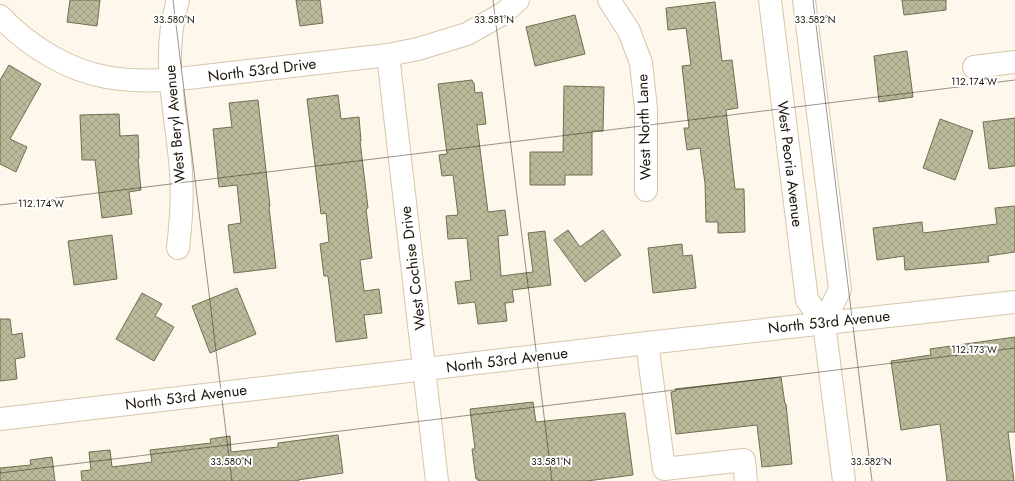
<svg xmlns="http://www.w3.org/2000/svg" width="1015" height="481" font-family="Jost,sans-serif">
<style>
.building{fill:url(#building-cross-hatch);stroke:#6f6f51}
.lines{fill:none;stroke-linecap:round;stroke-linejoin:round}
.minor-casing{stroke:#d7c6a9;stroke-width:24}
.major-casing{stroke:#d7c6a9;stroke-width:24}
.minor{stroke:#fff;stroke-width:22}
.major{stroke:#fff;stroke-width:22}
.ticks{fill:none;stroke:#1c160b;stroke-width:1;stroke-opacity:0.45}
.labels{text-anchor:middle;stroke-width:4;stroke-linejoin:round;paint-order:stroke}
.street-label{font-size:15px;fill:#1c160b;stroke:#fff}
.ticks-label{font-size:10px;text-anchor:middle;fill:#1c160b;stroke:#fff;stroke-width:4;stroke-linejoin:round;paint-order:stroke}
</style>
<defs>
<pattern id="building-cross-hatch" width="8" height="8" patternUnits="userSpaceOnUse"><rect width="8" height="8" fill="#baba9a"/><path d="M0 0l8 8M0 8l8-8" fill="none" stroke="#9f9f83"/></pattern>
</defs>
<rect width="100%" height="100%" fill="#fef7eb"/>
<g class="building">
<polygon points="70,0 100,0 97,26 67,22"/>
<polygon points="296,0 320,0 323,23 300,26"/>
<polygon points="902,0 946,0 946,10 904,15"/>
<polygon points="715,2 722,61 732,60 738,108 726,110 735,189 744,189 745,232 718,233 718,222 706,222 705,183 700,148 687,150 684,128 689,128 682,66 691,65 686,28 668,30 666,8"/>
<polygon points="575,15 585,54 535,66 526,27"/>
<polygon points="907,51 913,97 879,102 874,56"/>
<polygon points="9,65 41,84 10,139 27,147 16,172 0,164 0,80"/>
<polygon points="472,80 473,83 474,83 475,93 482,92 486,124 477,125 488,212 505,210 508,235 498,236 501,276 533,272 528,233 545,231 551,285 512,290 514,302 505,303 507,321 478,324 475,302 458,304 455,282 471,280 467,238 448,239 446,216 458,215 453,175 442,176 439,155 447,154 438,84"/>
<polygon points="564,86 604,87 603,131 592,131 592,175 565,175 565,185 530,185 530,152 563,152"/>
<polygon points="338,95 341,119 359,117 361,141 360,141 368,208 366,209 372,258 360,260 364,291 379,289 382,313 364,315 367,338 336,342 328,276 324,276 320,244 329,242 326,213 321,214 307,99"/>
<polygon points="258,100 270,206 269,207 276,268 234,273 228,225 241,223 237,185 219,187 213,129 232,127 229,103"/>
<polygon points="119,114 120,136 138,135 139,158 138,158 141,190 129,192 132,214 102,218 95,160 82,160 80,115"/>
<polygon points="1015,118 1015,166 989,169 983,122"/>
<polygon points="940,119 973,131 955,180 923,168"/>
<polygon points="1015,206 1015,252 988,256 989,262 905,270 904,256 877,260 873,228 922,222 923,233 997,224 995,208"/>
<polygon points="568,230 580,247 603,230 621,255 585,282 554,240"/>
<polygon points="112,235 117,279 74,285 68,241"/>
<polygon points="682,244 683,256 692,255 696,288 653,293 648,248"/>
<polygon points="237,288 256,334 210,353 192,306"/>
<polygon points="142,293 162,304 155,316 174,327 154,361 116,339"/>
<polygon points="0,319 10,319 12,335 22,333 25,357 15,359 17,379 0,381"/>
<polygon points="1015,337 1015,432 1008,432 1014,481 947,481 940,424 901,430 891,361 931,355 930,349"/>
<polygon points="781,377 785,404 786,404 792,464 762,467 757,425 676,434 671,392 676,391 675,389"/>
<polygon points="533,402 536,422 625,413 633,475 587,481 478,481 478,479 476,479 472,449 475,449 470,409"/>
<polygon points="338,435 343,473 298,480 299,481 82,481 81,471 91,470 89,452 110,450 112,467 152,462 150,450 211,443 210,439 230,436 231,452 278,447 278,443"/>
<polygon points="52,457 55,481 0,481 0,468 31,465 30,460"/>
</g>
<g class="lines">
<defs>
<g id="minor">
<path d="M178,0c-18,60 -1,112 3,172 2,26 0,50 -3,76"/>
<polyline points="609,0 629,31 641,63 646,109 646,190"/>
<path d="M0,16c27,29 67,54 106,61 21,4 42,4 64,3l218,-25 30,-6 49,-15 37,-21 14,-13"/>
<polyline points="388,55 437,481"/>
<polyline points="974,67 1015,62"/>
<polyline points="647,343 664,469 744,460 746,481"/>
<polyline points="0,419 647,343 1015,302"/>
</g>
<g id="major">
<polyline points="770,0 807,300 824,323 844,481"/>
<polyline points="804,0 840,289 824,323"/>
</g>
</defs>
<use href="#minor" class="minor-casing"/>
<use href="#major" class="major-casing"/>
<use href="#minor" class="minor"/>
<use href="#major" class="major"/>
</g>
<path class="ticks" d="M173,0l59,481M493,0l59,481M813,0l59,481M0,205l1015,-125M0,473l1015,-125"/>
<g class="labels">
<g class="street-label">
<text transform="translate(262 70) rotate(-7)" y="5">North 53rd Drive</text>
<text transform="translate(175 124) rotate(-95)" y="5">West Beryl Avenue</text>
<text transform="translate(644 127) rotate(-92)" y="5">West North Lane</text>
<text transform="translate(790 164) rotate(83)" y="5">West Peoria Avenue</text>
<text transform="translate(413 268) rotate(-97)" y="5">West Cochise Drive</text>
<text transform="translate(829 322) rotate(-6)" y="5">North 53rd Avenue</text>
<text transform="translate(507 360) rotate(-7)" y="5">North 53rd Avenue</text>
<text transform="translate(186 397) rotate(-7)" y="5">North 53rd Avenue</text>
</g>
</g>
<g class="ticks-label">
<text x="174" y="23">33.580°N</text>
<text x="494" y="23">33.581°N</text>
<text x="815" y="23">33.582°N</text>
<text x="974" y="85">112.174°W</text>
<text x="41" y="207">112.174°W</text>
<text x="974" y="353">112.173°W</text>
<text x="231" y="465">33.580°N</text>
<text x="551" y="465">33.581°N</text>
<text x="871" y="465">33.582°N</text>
</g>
</svg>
